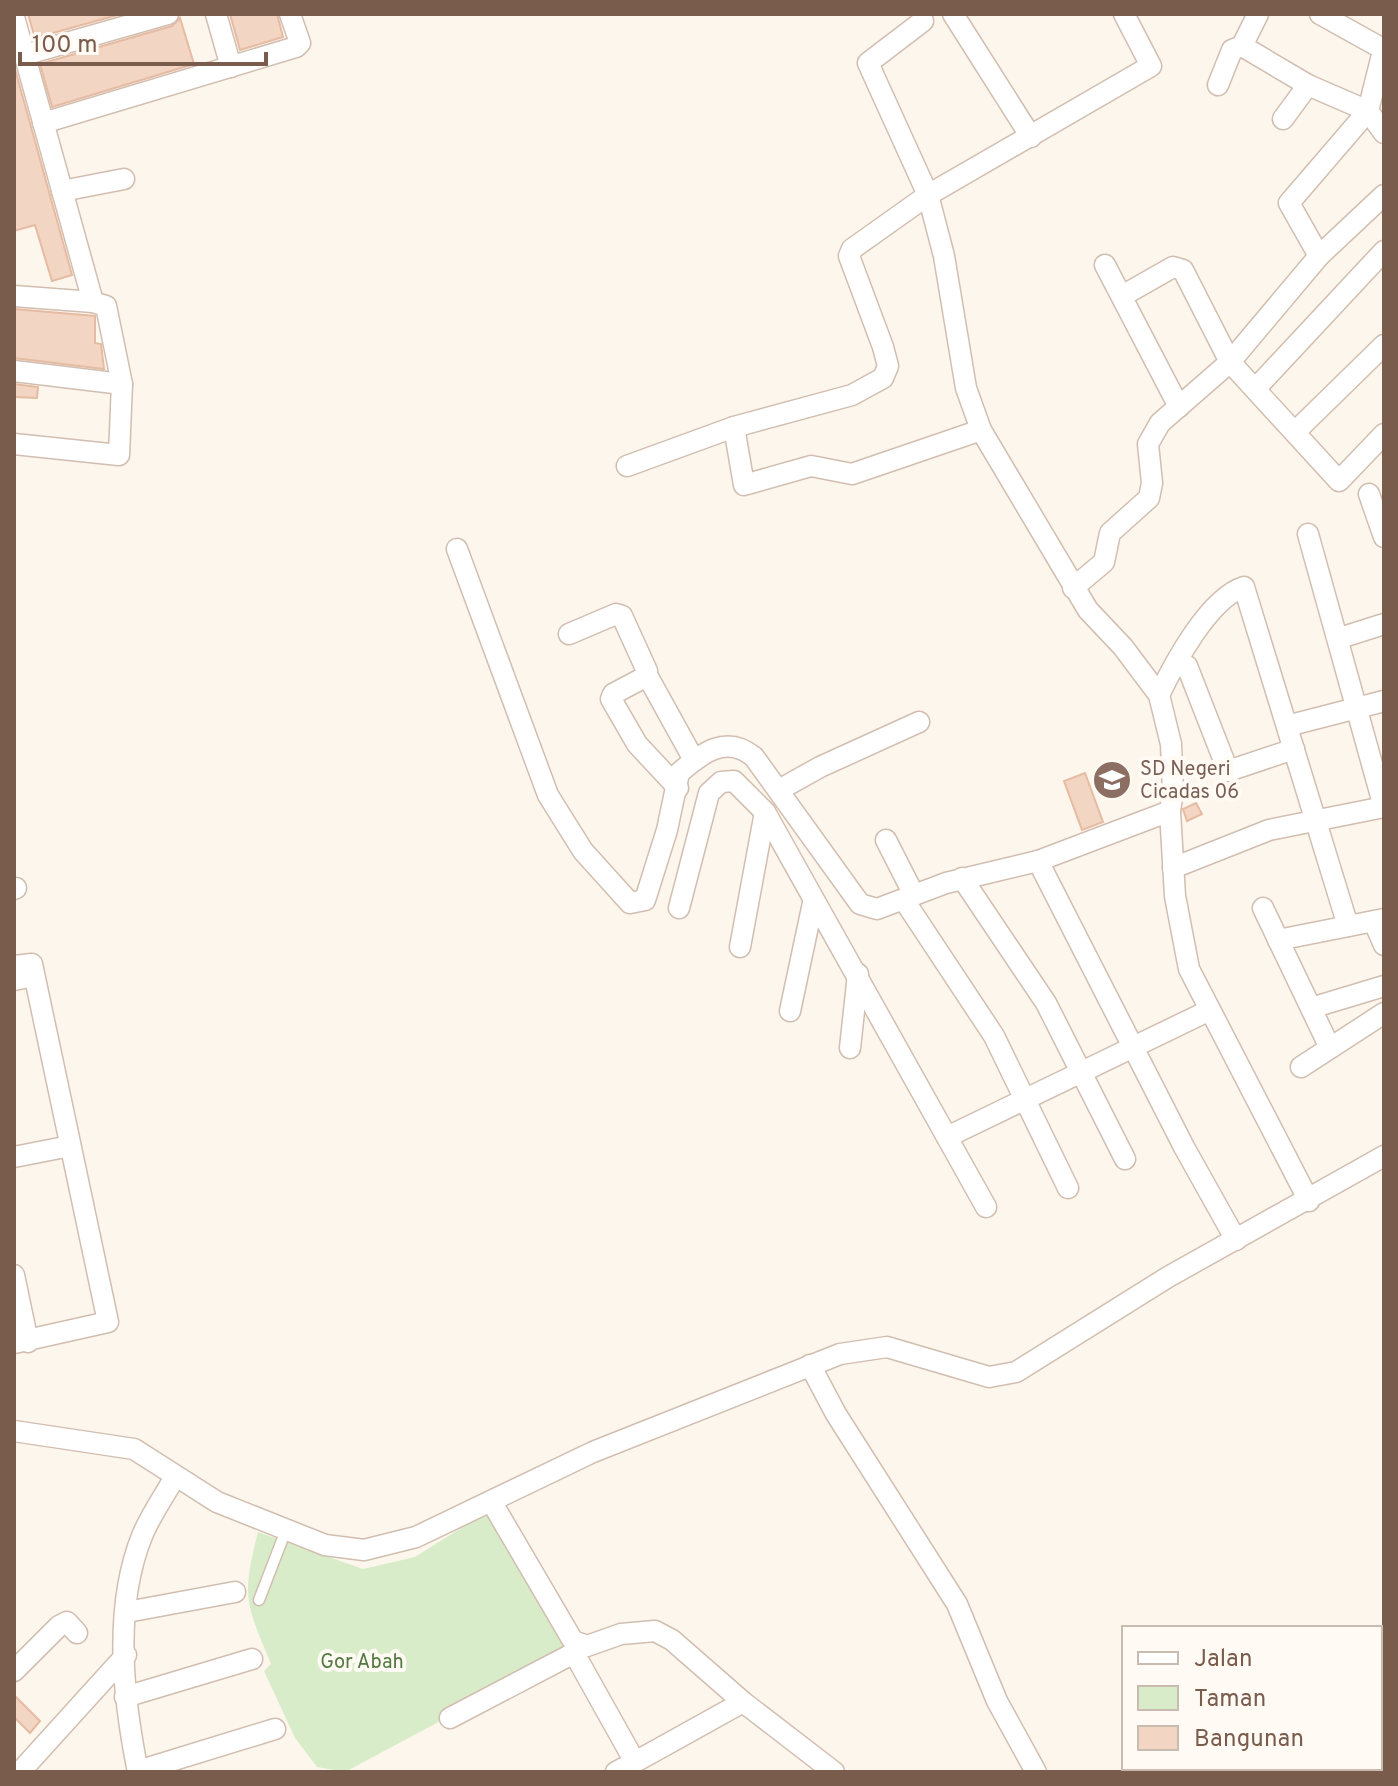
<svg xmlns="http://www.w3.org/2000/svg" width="1398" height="1786" font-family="Overpass,sans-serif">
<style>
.green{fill:#d8ecc9}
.building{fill:#f3d5c3;stroke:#e6bba3;stroke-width:2}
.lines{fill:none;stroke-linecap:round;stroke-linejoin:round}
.lane-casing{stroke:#d1beb0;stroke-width:13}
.street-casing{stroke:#d1beb0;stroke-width:23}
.lane{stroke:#fff;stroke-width:10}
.street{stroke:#fff;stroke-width:20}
.labels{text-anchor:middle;stroke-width:8;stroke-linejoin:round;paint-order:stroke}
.education-label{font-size:20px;fill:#785e54;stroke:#fffaf3;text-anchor:start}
.park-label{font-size:20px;fill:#537a41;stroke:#fffaf3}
</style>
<rect width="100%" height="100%" fill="#fdf6ec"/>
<path class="green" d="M488,1511l83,140 -226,121 -28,-5 -22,-29 -31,-67 7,-7c-25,-61 -30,-66 -13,-132l105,37 52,-12z"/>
<g class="building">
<polygon points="28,14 121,14 35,38"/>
<polygon points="230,14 277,14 283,37 240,50"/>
<polygon points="180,18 194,64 52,107 40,64 172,26"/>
<polygon points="15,69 72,275 52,281 35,225 14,231"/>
<polygon points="14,309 95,316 95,343 101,344 104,369 14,358"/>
<polygon points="14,384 38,387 37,398 14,397"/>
<polygon points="1085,773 1103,822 1082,830 1064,781"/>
<polygon points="1196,803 1202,814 1187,821 1183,809"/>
<polygon points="14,1695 40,1721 30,1733 14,1717"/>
</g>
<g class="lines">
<defs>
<polyline id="lane" points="259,1600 286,1530"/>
<g id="street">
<polyline points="216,14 231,67"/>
<polyline points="953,14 1031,137"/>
<polyline points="1124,14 1151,66 928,195 944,256 966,388 981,430 1088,610 1123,647 1159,695 1171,744 1173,791 1170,811 1175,896 1189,969 1309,1201"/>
<polyline points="1320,14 1383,49"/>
<polyline points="14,17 93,302"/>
<polyline points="1242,46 1308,85 1368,111 1384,133"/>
<polyline points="24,55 168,14"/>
<polyline points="1218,85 1232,50 1242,46 1258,14"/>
<polyline points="1283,119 1308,85"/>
<polyline points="43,123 296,47 300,43 290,14"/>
<polyline points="62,191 124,179"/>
<polyline points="1319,256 1289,203 1368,111 1384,47"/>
<polyline points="1105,265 1179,407"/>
<polyline points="14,296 93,302 106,306 122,384 119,455 14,444"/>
<polyline points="1122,296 1173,267 1183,270 1230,362 1339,481 1384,434"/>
<polyline points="14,371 122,384"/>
<polyline points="1257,387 1384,251"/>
<polyline points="734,427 744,485 811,466 852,474 981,430"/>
<polyline points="1296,431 1384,345"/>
<polyline points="627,466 734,427 852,395 883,378 888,366 883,347 849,256 852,249 928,195 868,63 923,21"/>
<polyline points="1369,494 1384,537"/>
<polyline points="1308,534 1384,807"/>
<path d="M457,549l91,246 35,56 47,52 15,-3 22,-70 12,-57c23,-20 47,-39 75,-16l106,147 17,5 69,-26 92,-22 132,-50"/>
<polyline points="1073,588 1104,562 1110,533 1149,498 1152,483 1148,444 1160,423 1230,362 1319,256 1384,195"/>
<polyline points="569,634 616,614 622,616 647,671 645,677 613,694 611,699 637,744 678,788"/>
<polyline points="1340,638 1384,624"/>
<polyline points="1187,666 1228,771 1294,749"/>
<polyline points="647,675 694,760"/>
<path d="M1159,695c15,-31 50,-97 85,-108l104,339"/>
<polyline points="1287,726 1384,701"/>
<polyline points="779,790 820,767 919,722"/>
<polyline points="886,840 914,895"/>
<polyline points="1038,861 1184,1147 1236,1240"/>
<polyline points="1173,868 1269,830 1384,807"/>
<polyline points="962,878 1046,1003 1125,1159"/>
<polyline points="14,889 16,888"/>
<polyline points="904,900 994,1036 1068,1188"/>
<polyline points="679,908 709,793 721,782 734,781 765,812 986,1207"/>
<polyline points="1263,908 1330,1048"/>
<polyline points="1374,922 1384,945"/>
<polyline points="1278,940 1384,919"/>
<polyline points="740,947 765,812"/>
<polyline points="14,966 32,964 108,1322 14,1343"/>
<polyline points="14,980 34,976"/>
<polyline points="1311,1008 1384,986"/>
<polyline points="790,1011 813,903"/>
<polyline points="850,1048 858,974"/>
<polyline points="1301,1067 1384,1013"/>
<polyline points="947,1137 1208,1011"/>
<polyline points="14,1157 70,1146"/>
<polyline points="14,1275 28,1342"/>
<polyline points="810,1365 836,1414 957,1604 997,1701 1036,1772"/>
<polyline points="14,1431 134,1449 217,1502 325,1545 364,1550 416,1537 593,1452 840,1354 887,1347 989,1377 1016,1372 1168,1277 1384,1156"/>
<polyline points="491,1501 573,1641 587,1646 621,1634 655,1631 672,1640 743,1702 834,1772"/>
<polyline points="127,1612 235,1592"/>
<polyline points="574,1653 635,1762 616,1772"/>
<polyline points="14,1671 59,1626 67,1622 77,1633"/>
<polyline points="125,1697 252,1659"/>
<polyline points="450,1718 574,1653 581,1644"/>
<polyline points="635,1762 743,1702"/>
<polyline points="138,1771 275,1729"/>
<polyline points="20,1772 126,1655"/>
<path d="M138,1772c-15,-74 -25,-164 4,-236 8,-20 22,-40 33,-59"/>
<polyline points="1222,1772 1231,1768"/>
</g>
</defs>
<use href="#lane" class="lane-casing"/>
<use href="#street" class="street-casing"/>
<use href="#lane" class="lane"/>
<use href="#street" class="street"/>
</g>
<defs>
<symbol id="school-disc" viewBox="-11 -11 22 22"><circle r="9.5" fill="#8d6e63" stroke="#fffaf3"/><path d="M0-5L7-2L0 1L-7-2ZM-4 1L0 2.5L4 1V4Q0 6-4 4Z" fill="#fff"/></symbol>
</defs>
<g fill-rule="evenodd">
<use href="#school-disc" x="1090" y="758" width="44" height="44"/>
</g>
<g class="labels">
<g class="education-label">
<text x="1140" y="775">SD Negeri<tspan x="1140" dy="23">Cicadas 06</tspan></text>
</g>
<g class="park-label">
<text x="362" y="1668">Gor Abah</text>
</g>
</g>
<rect width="1398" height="1786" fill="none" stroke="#7a5c4d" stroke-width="32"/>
<rect x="1122" y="1626" width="260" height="144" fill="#fffaf3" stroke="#cabbb1" stroke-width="2"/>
<rect x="1138" y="1652" width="40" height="12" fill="#ffffff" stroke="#cabbb1" stroke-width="2"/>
<text x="1194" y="1666" font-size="24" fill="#7a5c4d">Jalan</text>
<rect x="1138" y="1686" width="40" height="24" fill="#d8ecc9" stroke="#cabbb1" stroke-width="2"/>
<text x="1194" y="1706" font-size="24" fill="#7a5c4d">Taman</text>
<rect x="1138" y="1726" width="40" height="24" fill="#f3d5c3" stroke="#cabbb1" stroke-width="2"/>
<text x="1194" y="1746" font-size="24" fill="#7a5c4d">Bangunan</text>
<path d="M20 52v12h246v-12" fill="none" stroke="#7a5c4d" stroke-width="4"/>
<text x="32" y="52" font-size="24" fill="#7a5c4d" stroke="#fffaf3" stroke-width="6" paint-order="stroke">100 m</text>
</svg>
